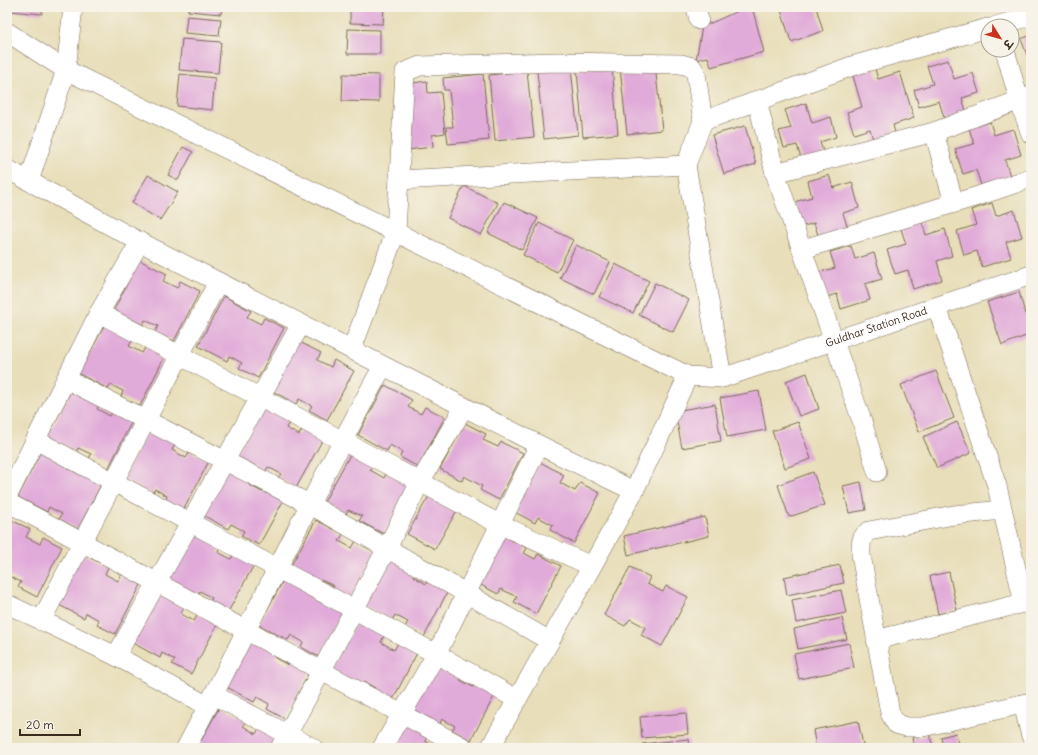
<svg xmlns="http://www.w3.org/2000/svg" width="1038" height="755" font-family="Delius,'Playpen Sans Deva',sans-serif">
<style>
.building{fill:#e1abd9}
.lines{fill:none;stroke-linecap:round;stroke-linejoin:round}
.street-casing{stroke:#786954;stroke-width:20}
.street{stroke:#fff;stroke-width:19}
.labels{text-anchor:middle;stroke-width:3;stroke-linejoin:round;paint-order:stroke}
.street-label{font-size:11px;fill:#3b2a1e;stroke:#f7f3e8}
</style>
<rect width="100%" height="100%" fill="#f7f3e8"/>
<filter id="ink" filterUnits="userSpaceOnUse"><feTurbulence type="fractalNoise" baseFrequency=".025" numOctaves="2"/><feDisplacementMap in="SourceGraphic" scale="8" xChannelSelector="R" yChannelSelector="G"/><feConvolveMatrix kernelMatrix="1 2 1 2 8 2 1 2 1" color-interpolation-filters="sRGB"/></filter>
<filter id="wash" filterUnits="userSpaceOnUse"><feTurbulence type="fractalNoise" baseFrequency=".012" numOctaves="4" result="noise"/><feDisplacementMap in="SourceGraphic" scale="16" xChannelSelector="R" yChannelSelector="G"/><feGaussianBlur stdDeviation="0.9" result="paint"/><feColorMatrix in="noise" values="0 0 0 0 0 0 0 0 0 0 0 0 0 0 0 0 0 1.4 0 .05"/><feComposite in="paint" operator="in"/></filter>
<g filter="url(#wash)">
<rect width="100%" height="100%" fill="#e8deb9"/>
<g id="blocks">
<g class="building">
<polygon points="9,7 42,7 42,14 9,11"/>
<polygon points="189,7 222,7 221,14 188,11"/>
<polygon points="350,7 384,7 383,24 350,23"/>
<polygon points="747,7 752,7 764,52 711,67 708,57 696,60 702,27"/>
<polygon points="780,7 816,7 823,31 791,42"/>
<polygon points="187,16 221,19 219,36 185,33"/>
<polygon points="348,29 380,30 380,54 347,54"/>
<polygon points="1031,35 1031,66 1021,39"/>
<polygon points="182,39 221,42 218,73 179,70"/>
<polygon points="948,60 954,79 973,73 979,93 962,98 967,114 945,121 939,101 919,107 914,90 933,84 927,66"/>
<polygon points="873,62 878,79 900,72 914,118 893,125 896,137 874,143 870,129 854,134 847,112 862,107 851,69"/>
<polygon points="655,64 662,130 627,134 620,68"/>
<polygon points="612,67 618,134 583,137 577,71"/>
<polygon points="571,68 578,135 544,139 537,71"/>
<polygon points="527,71 534,137 495,141 489,75"/>
<polygon points="180,74 215,78 212,110 177,106"/>
<polygon points="343,74 379,75 379,102 342,101"/>
<polygon points="483,74 489,140 448,144 446,127 453,127 449,90 444,90 443,78"/>
<polygon points="427,81 428,93 441,92 445,133 432,135 433,147 407,150 406,84"/>
<polygon points="806,103 812,123 831,117 836,137 820,142 825,158 803,165 797,145 784,148 779,131 791,128 785,110"/>
<polygon points="990,122 994,135 1013,129 1021,155 1005,160 1010,176 981,185 976,170 963,174 955,149 974,144 969,128"/>
<polygon points="745,126 756,164 724,174 712,135"/>
<polygon points="183,147 193,152 178,180 168,175"/>
<polygon points="148,175 178,192 160,220 132,203"/>
<polygon points="829,175 833,188 852,182 859,208 843,213 848,229 819,238 814,223 801,227 794,202 812,197 808,181"/>
<polygon points="464,186 498,203 481,235 448,218"/>
<polygon points="504,202 538,218 522,250 488,233"/>
<polygon points="992,203 996,216 1014,210 1022,237 1006,242 1011,258 982,267 977,251 964,255 957,231 976,225 971,210"/>
<polygon points="922,222 926,235 945,229 952,256 937,261 942,280 913,289 908,270 895,274 887,250 906,244 901,229"/>
<polygon points="539,223 573,240 557,272 523,255"/>
<polygon points="576,245 610,262 594,294 560,278"/>
<polygon points="851,246 855,259 874,253 882,279 865,284 870,300 841,309 837,294 823,298 816,273 835,268 830,252"/>
<polygon points="139,260 167,274 163,281 177,288 180,281 200,291 174,341 155,332 158,326 145,320 143,325 114,310"/>
<polygon points="615,264 649,281 633,313 599,297"/>
<polygon points="655,283 689,300 673,332 639,315"/>
<polygon points="1019,292 1031,334 1002,345 987,302"/>
<polygon points="224,296 251,311 247,317 261,324 264,318 284,328 258,378 239,368 242,363 229,356 227,361 198,346"/>
<polygon points="105,324 133,339 129,346 142,353 146,346 165,356 140,406 121,397 123,391 111,385 108,389 79,374"/>
<polygon points="294,339 321,353 317,360 331,367 334,360 354,371 327,420 309,410 312,406 299,399 296,404 267,388"/>
<polygon points="936,371 954,418 919,432 901,385"/>
<polygon points="807,373 819,409 799,416 786,381"/>
<polygon points="385,385 412,400 408,407 421,414 425,407 445,417 418,467 400,457 402,452 390,445 387,451 358,435"/>
<polygon points="73,387 100,401 97,409 110,416 114,409 133,419 108,469 89,459 91,454 78,448 76,452 47,438"/>
<polygon points="759,391 766,430 727,437 720,398"/>
<polygon points="715,404 721,441 682,448 675,411"/>
<polygon points="263,407 290,421 286,428 299,435 303,428 323,439 296,488 278,478 281,474 268,467 265,472 236,456"/>
<polygon points="798,422 811,459 785,468 772,431"/>
<polygon points="957,422 971,453 937,468 923,437"/>
<polygon points="465,423 486,434 483,440 498,447 501,442 523,453 499,500 480,490 482,486 464,476 462,481 440,469"/>
<polygon points="149,429 176,443 172,450 186,458 190,451 209,461 183,511 165,501 167,496 155,489 152,494 123,479"/>
<polygon points="43,447 71,461 67,468 81,475 84,469 104,479 78,529 59,519 62,514 49,507 47,512 18,497"/>
<polygon points="351,453 373,465 370,470 384,478 387,472 410,484 384,534 359,521 362,516 348,510 346,514 324,502"/>
<polygon points="540,462 564,475 560,483 575,491 580,483 600,493 574,543 550,530 553,525 538,517 535,523 513,511"/>
<polygon points="226,464 252,478 249,485 262,492 266,485 286,496 259,545 241,536 244,531 231,524 228,529 199,513"/>
<polygon points="813,472 825,505 789,517 778,485"/>
<polygon points="861,482 866,510 849,513 843,486"/>
<polygon points="433,489 460,505 435,549 407,534"/>
<polygon points="705,517 709,536 628,555 624,536"/>
<polygon points="7,518 30,529 26,537 40,544 43,537 62,547 37,597 18,587 21,582 7,575"/>
<polygon points="316,520 343,534 339,541 352,548 356,541 376,551 349,601 331,591 334,586 321,580 318,585 289,569"/>
<polygon points="195,531 221,545 218,552 231,559 235,552 255,563 228,612 210,602 212,598 200,591 197,596 168,580"/>
<polygon points="503,535 527,548 524,553 535,559 538,554 561,566 536,614 514,602 517,597 501,589 498,594 477,583"/>
<polygon points="81,553 108,567 105,574 118,581 122,574 141,585 115,634 97,625 99,620 86,613 84,618 55,603"/>
<polygon points="390,555 416,570 413,576 426,584 430,576 450,587 424,637 405,627 408,622 395,615 392,620 363,605"/>
<polygon points="840,565 844,583 787,595 784,577"/>
<polygon points="630,567 650,577 647,584 663,592 666,586 688,597 662,646 641,635 645,627 630,619 625,626 604,615"/>
<polygon points="949,572 957,610 938,614 930,576"/>
<polygon points="286,575 312,589 309,596 322,603 326,597 345,607 319,657 301,647 303,642 291,635 288,640 259,625"/>
<polygon points="841,590 846,613 796,623 792,600"/>
<polygon points="157,593 184,607 181,614 194,621 198,614 217,625 191,674 172,664 175,660 162,653 160,658 131,642"/>
<polygon points="842,618 847,639 798,649 794,629"/>
<polygon points="357,621 384,636 381,642 394,650 398,643 417,653 391,703 373,693 375,688 363,681 360,686 331,671"/>
<polygon points="251,637 278,651 275,658 288,665 292,658 311,669 285,719 267,709 269,704 257,697 254,702 225,686"/>
<polygon points="849,643 854,668 799,679 794,654"/>
<polygon points="437,659 464,673 460,680 473,687 477,680 497,691 471,740 452,730 455,726 442,719 440,724 411,708"/>
<polygon points="220,706 246,720 243,726 256,734 260,726 280,737 274,748 197,748"/>
<polygon points="686,713 688,734 642,738 640,717"/>
<polygon points="402,720 429,734 425,741 438,748 387,748"/>
<polygon points="858,721 863,745 846,748 816,748 813,730"/>
<polygon points="956,733 959,748 943,748 941,737"/>
<polygon points="930,735 933,748 914,748 912,738"/>
<polygon points="689,739 690,748 642,748 642,744"/>
</g>
</g>
</g>
<g filter="url(#ink)">
<use href="#blocks" fill-opacity="0" stroke="#786954" stroke-width="1"/>
<g class="lines">
<defs>
<g id="street">
<polyline points="696,7 699,20"/>
<polyline points="996,26 1031,16"/>
<path id="s1" d="M7,32l59,38 622,306 34,2 309,-103"/>
<polyline points="1005,50 1019,100 1031,134"/>
<polyline points="757,100 775,173 862,421 877,472"/>
<polyline points="934,132 954,203"/>
<polyline points="686,165 703,121 852,66 988,28"/>
<polyline points="7,169 140,242 539,445 634,491"/>
<polyline points="775,173 934,132 1031,96"/>
<polyline points="399,180 686,165 722,378"/>
<polyline points="29,181 66,70 73,7"/>
<polyline points="803,249 978,196 1031,178"/>
<polyline points="937,307 997,486 1024,603"/>
<polyline points="99,313 341,440 501,525 591,566"/>
<polyline points="352,349 396,231 405,72 420,66 558,62 681,64 692,67 696,74 703,121"/>
<polyline points="66,379 309,504 550,641"/>
<path d="M36,440c159,87 322,168 480,259"/>
<polyline points="7,497 99,313 140,242"/>
<polyline points="7,502 465,748"/>
<path d="M1002,510l-48,5 -85,16c-9,6 -8,13 -8,24l29,158 6,11 11,3h16l108,-25"/>
<polyline points="7,604 116,656 208,706"/>
<polyline points="41,621 218,282"/>
<polyline points="876,640 1031,601"/>
<polyline points="116,656 301,324"/>
<polyline points="214,695 313,748"/>
<polyline points="1023,704 1031,736"/>
<path d="M186,748c67,-127 127,-257 197,-382"/>
<polyline points="280,748 387,548 420,482 464,407"/>
<polyline points="382,748 437,653 539,445"/>
<polyline points="490,748 634,491 688,376"/>
</g>
</defs>
<use href="#street" class="street-casing"/>
<use href="#street" class="street"/>
</g>
</g>
<g class="labels">
<g class="street-label">
<text dy="4" stroke="none"><textPath href="#s1" startOffset="960">Guldhar Station Road</textPath></text>
</g>
</g>
<rect width="1038" height="755" fill="none" stroke="#f7f3e8" stroke-width="24"/>
<g transform="translate(1000 38) rotate(127)"><circle r="19" fill="#f7f3e8" stroke="#aca397"/>
<path d="M0-3L7 15L0 10L-7 15Z" fill="#c8321e"/>
<text y="-6" font-size="11" font-weight="bold" text-anchor="middle" fill="#3b2a1e">उ</text>
</g>
<path d="M20 729v6h60v-6" fill="none" stroke="#3b2a1e" stroke-width="2"/>
<text x="26" y="729" font-size="12" fill="#3b2a1e" stroke="#f7f3e8" stroke-width="3" paint-order="stroke">20 m</text>
</svg>
